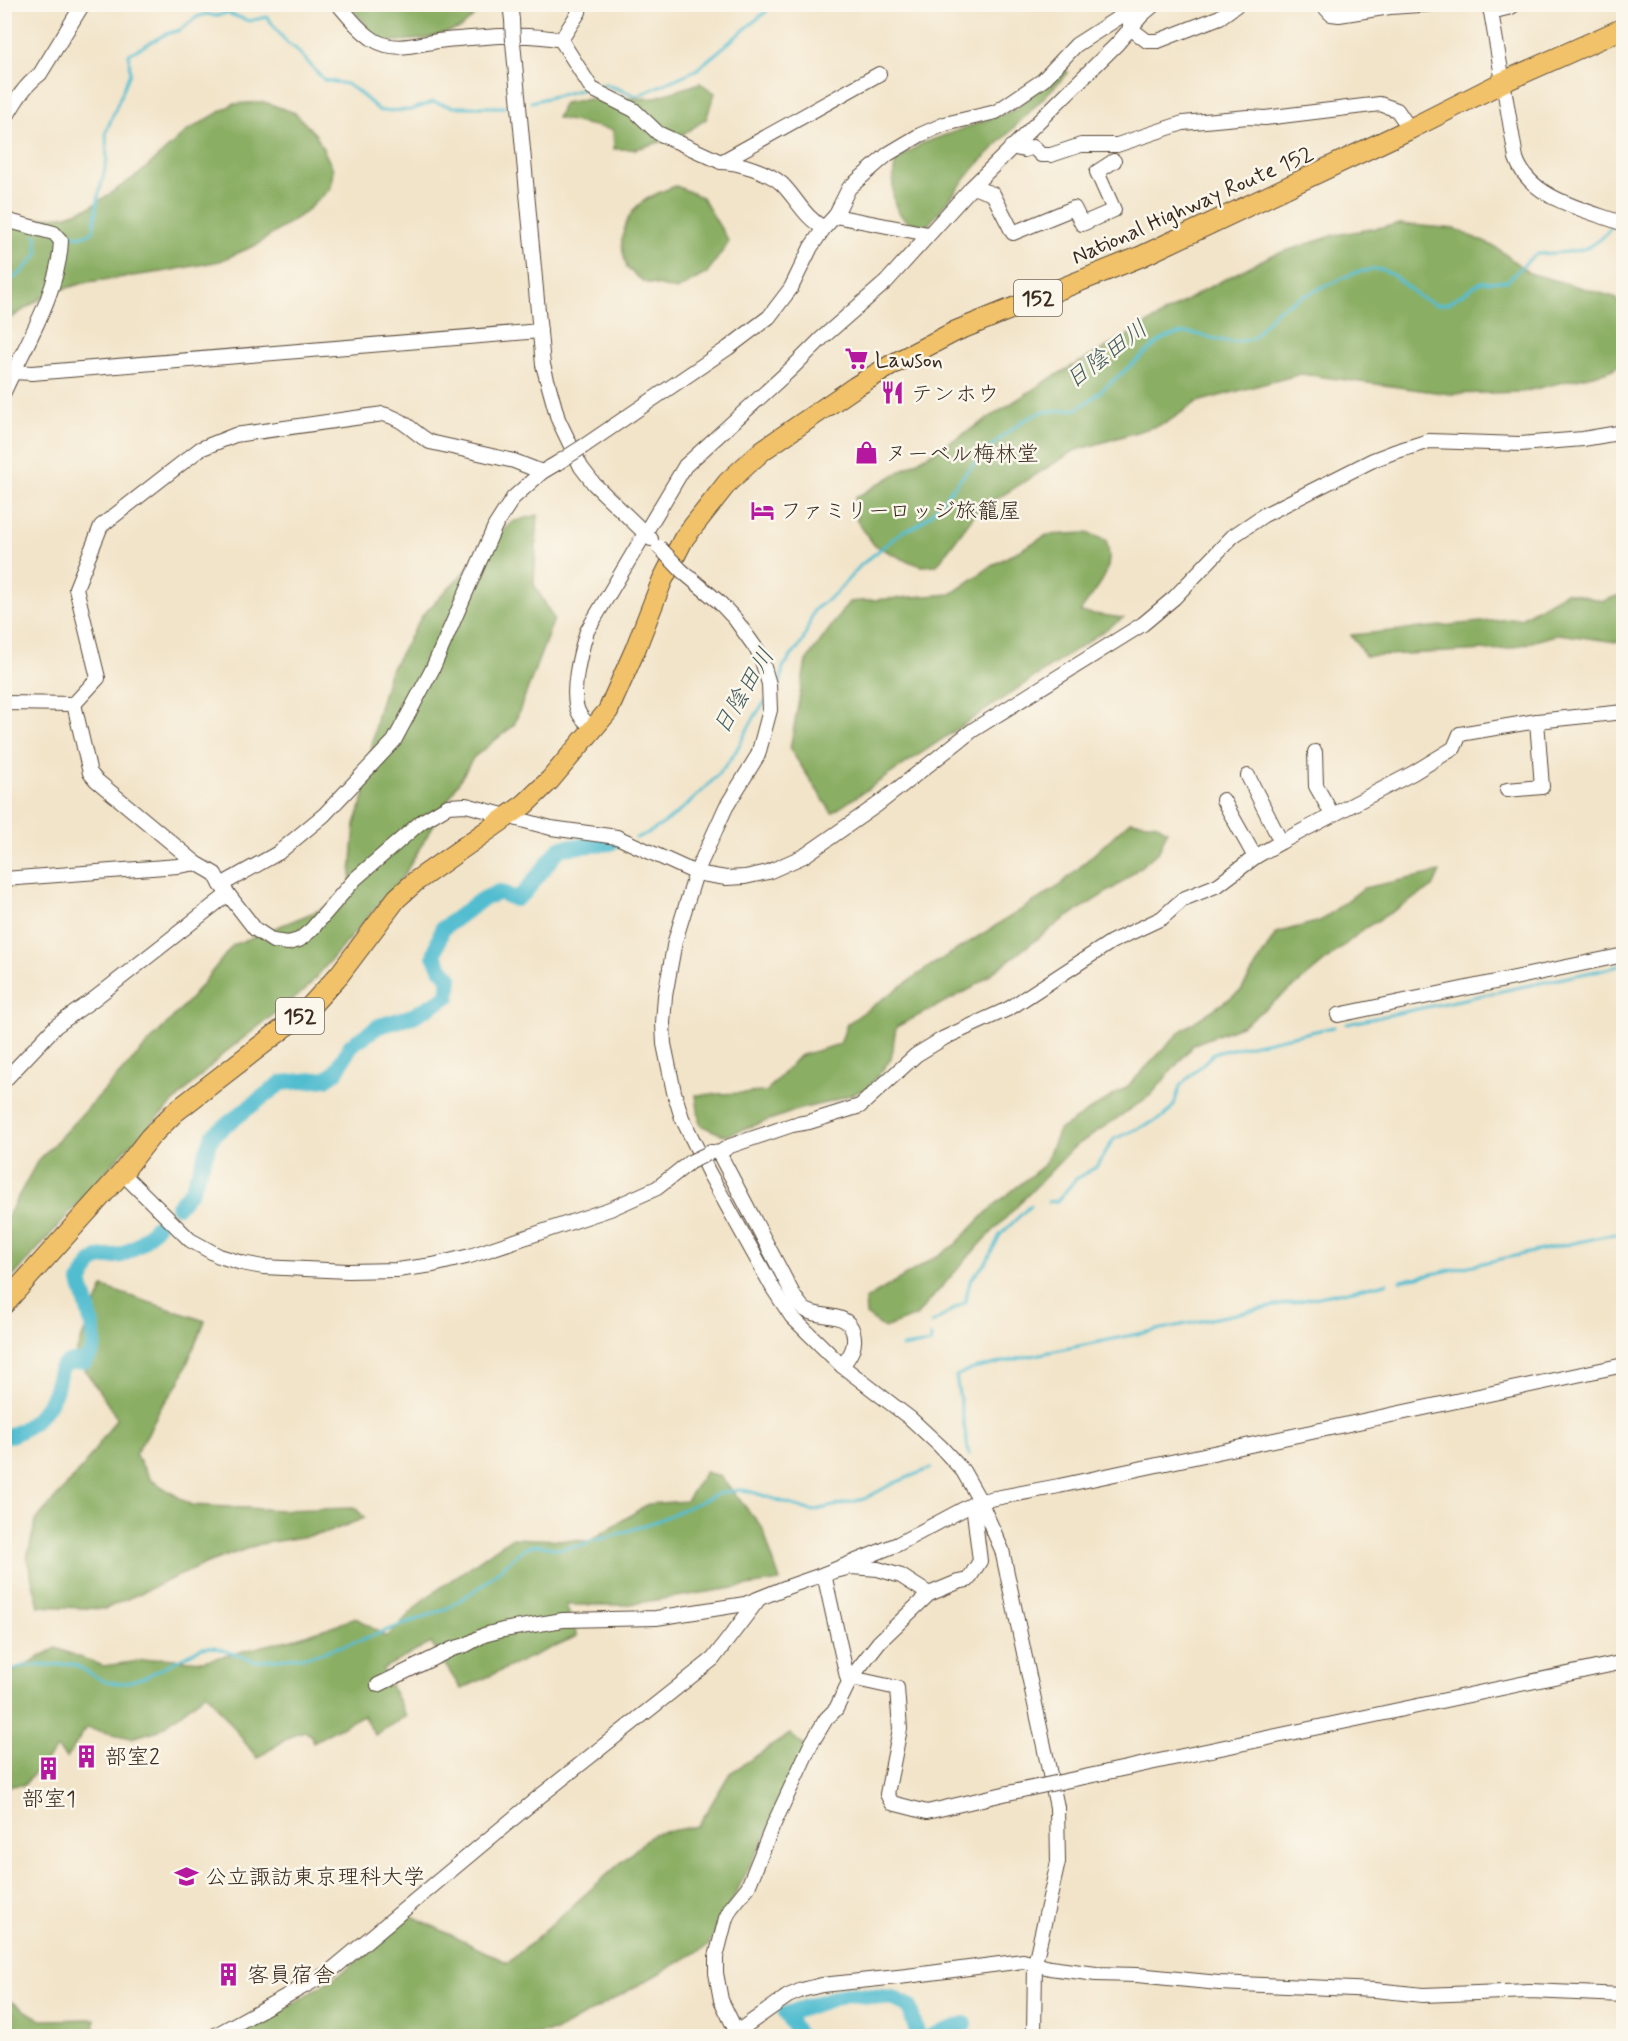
<svg xmlns="http://www.w3.org/2000/svg" width="1628" height="2041" font-family="Mynerve,'Klee One',sans-serif">
<style>
.forest{fill:#8aae63;stroke:#626c40;stroke-width:1.5}
.lines{fill:none;stroke-linecap:round;stroke-linejoin:round}
.stream{stroke:#53bdd0;stroke-width:3}
.river{stroke:#53bdd0;stroke-width:16}
.minor-casing{stroke:#564638;stroke-width:16}
.highway-casing{stroke:#564638;stroke-width:22}
.minor{stroke:#fff;stroke-width:14}
.highway{stroke:#f2c26a;stroke-width:20}
.minor-bridge-casing{stroke:#564638;stroke-width:16;stroke-linecap:butt}
.minor-bridge{stroke:#fff;stroke-width:14}
.labels{text-anchor:middle;stroke-width:5;stroke-linejoin:round;paint-order:stroke}
.shield{fill:#fbf7ec;stroke:#75685c;stroke-width:1.5}
.shield-label{font-size:21px;font-weight:bold;fill:#3b2a1e}
.street-label{font-size:22px;fill:#3b2a1e;stroke:#fbf7ec}
.poi-label{font-size:22px;fill:#3b2a1e;stroke:#fbf7ec;text-anchor:start}
.water-label{font-size:24px;font-style:italic;fill:#435d5c;stroke:#fbf7ec}
</style>
<rect width="100%" height="100%" fill="#fbf7ec"/>
<filter id="ink" filterUnits="userSpaceOnUse"><feTurbulence type="fractalNoise" baseFrequency=".0167" numOctaves="2"/><feDisplacementMap in="SourceGraphic" scale="12" xChannelSelector="R" yChannelSelector="G"/><feConvolveMatrix kernelMatrix="1 2 1 2 8 2 1 2 1" color-interpolation-filters="sRGB"/></filter>
<filter id="wash" filterUnits="userSpaceOnUse"><feTurbulence type="fractalNoise" baseFrequency=".008" numOctaves="4" result="noise"/><feDisplacementMap in="SourceGraphic" scale="24" xChannelSelector="R" yChannelSelector="G"/><feGaussianBlur stdDeviation="1.35" result="paint"/><feColorMatrix in="noise" values="0 0 0 0 0 0 0 0 0 0 0 0 0 0 0 0 0 1.4 0 .05"/><feComposite in="paint" operator="in"/></filter>
<g filter="url(#wash)">
<rect width="100%" height="100%" fill="#f2e4c9"/>
<g class="forest">
<polygon points="348,5 486,5 461,28 425,39 372,43 366,24"/>
<path d="M1064,68l4,5 -92,93 -48,59c-5,-1 -14,0 -19,-3 -21,-11 -17,-43 -13,-61l25,-17 93,-34z"/>
<polygon points="700,83 715,93 706,119 681,136 636,149 614,149 613,130 557,118 564,103 589,99 653,98"/>
<polygon points="264,102 295,113 316,135 333,169 331,188 304,213 256,245 220,261 162,272 88,282 49,293 5,322 5,215 30,220 67,215 90,207 139,174 187,131 233,104"/>
<path d="M676,186l26,11 27,45 -22,31 -30,17 -33,-8 -17,-14c-2,-8 -6,-20 -5,-28 5,-35 24,-43 54,-54z"/>
<polygon points="1401,224 1455,229 1497,248 1529,273 1614,297 1623,308 1623,363 1609,371 1522,392 1450,394 1301,374 1197,402 1166,423 1074,451 977,511 937,565 922,566 905,560 874,545 857,521 855,498 962,435 1051,378 1132,333 1204,290 1270,256 1335,235"/>
<polygon points="538,515 534,584 554,619 514,725 473,758 404,875 305,990 223,1054 123,1152 5,1286 5,1221 37,1162 191,998 233,945 349,898 355,824 364,797 377,715 389,673 422,616 512,522"/>
<path d="M1087,533l19,7c11,32 -10,48 -26,72l43,6 -291,195 -42,-64 16,-88 43,-59 102,-8 42,-29 54,-30z"/>
<polygon points="1566,592 1603,601 1623,594 1623,643 1559,634 1507,649 1365,656 1351,635 1521,618"/>
<polygon points="1130,821 1156,824 1167,831 1159,851 1120,884 1061,921 972,988 896,1027 891,1059 867,1089 826,1103 800,1109 725,1136 700,1125 696,1095 766,1092 799,1056 840,1044 847,1024 929,967 1058,887"/>
<polygon points="1440,872 1433,887 1365,928 1299,983 1243,1025 1194,1044 1151,1095 1073,1148 971,1254 916,1316 884,1328 866,1315 865,1300 955,1245 992,1207 1044,1165 1059,1130 1128,1086 1182,1030 1241,991 1276,933 1320,921 1364,888"/>
<polygon points="103,1287 205,1321 179,1383 159,1410 150,1430 135,1454 151,1480 191,1505 281,1510 355,1508 365,1518 326,1533 260,1544 207,1563 105,1609 39,1606 27,1559 36,1520 83,1467 117,1418 75,1355"/>
<polygon points="705,1472 721,1477 762,1527 780,1581 624,1605 566,1605 577,1636 461,1689 431,1643 382,1669 406,1716 375,1735 363,1715 313,1742 311,1736 305,1731 294,1734 257,1758 207,1693 159,1730 131,1738 86,1728 67,1758 57,1748 24,1785 5,1786 5,1676 56,1648 103,1666 162,1658 203,1661 300,1637 356,1618 387,1637 423,1600 511,1538 590,1541 648,1504 686,1501"/>
<polygon points="790,1734 810,1751 708,1946 557,2031 519,2036 236,2036 288,2007 346,1970 410,1915 508,1963 653,1834 698,1826 730,1773"/>
<polygon points="10,2001 41,2020 95,2019 94,2036 5,2036 5,2005"/>
</g>
<g class="lines">
<g class="stream">
<polyline points="599,86 605,84 637,96 696,70 775,4"/>
<polyline points="531,102 583,89"/>
<polyline points="1617,218 1624,210"/>
<polyline points="39,222 44,222 79,237 93,232 98,198 107,160 106,132 130,73 129,54 166,34 180,30 197,17 206,14 216,16 227,13 249,21 267,17 287,43 295,48 324,80 346,84 356,90 380,111 411,110 433,102 454,107 505,107"/>
<polyline points="4,284 20,274 38,254 36,235"/>
<path d="M775,690l6,-8 2,-15 20,-26 11,-31 22,-17 25,-28 42,-34 12,-4 15,-12 39,-46 28,-28 27,-21 18,-8 35,-3 12,-8 72,-61c33,-16 42,0 72,2 6,0 13,-2 19,-3l25,-29 18,-10 59,-27 20,-4 9,1 10,5 26,22 18,8 11,-2 33,-21 26,-1 24,-23 6,-4c34,-2 57,1 77,-31"/>
<path d="M636,838c31,-10 80,-57 98,-84 11,-17 17,-36 31,-52"/>
<polyline points="1347,1024 1624,965"/>
<polyline points="1048,1202 1057,1201 1076,1179 1096,1167 1114,1139 1164,1117 1174,1105 1180,1086 1214,1053 1334,1027"/>
<polyline points="1400,1281 1624,1232"/>
<polyline points="931,1324 965,1302 970,1281 987,1261 1000,1235 1030,1206"/>
<polyline points="902,1347 931,1343 931,1336"/>
<polyline points="969,1455 956,1376 969,1370 1035,1355 1387,1283"/>
<polyline points="4,1673 23,1666 74,1664 105,1682 119,1683 128,1682 145,1677 201,1648 214,1647 255,1661 309,1656 352,1643 446,1609 480,1587 521,1551 530,1546 539,1545 557,1549 586,1545 590,1541 610,1537 657,1521 720,1493 739,1490 749,1491 812,1511 864,1499 892,1484 931,1468"/>
</g>
<g class="river">
<polyline points="178,1206 192,1190 213,1135 281,1083 326,1079 336,1072 351,1045 379,1026 413,1016 448,996 450,978 440,967 434,956 442,929 481,900 499,892 516,899 525,892 560,848 611,843"/>
<path d="M4,1437c22,-5 41,-23 50,-43 5,-9 2,-24 12,-30 5,-3 13,-2 19,-3 3,-3 7,-7 8,-12 5,-13 -9,-52 -13,-67l11,-19 7,-5 24,-3 18,-11 16,-17"/>
<polyline points="799,2036 786,2014 846,1994 892,1998 909,2006 918,2036"/>
<polyline points="932,2036 965,2024"/>
</g>
</g>
</g>
<g filter="url(#ink)">
<g class="lines">
<defs>
<g id="minor">
<path d="M338,4c11,13 22,27 36,36 23,14 48,2 72,0 37,-3 80,-8 115,0l31,49 42,21 24,23 63,29c17,0 48,10 61,22 15,15 23,34 42,44"/>
<polyline points="510,4 512,20"/>
<polyline points="1322,4 1331,14 1339,15 1390,7 1434,4"/>
<path d="M1487,4l4,8 25,146c13,41 71,52 108,66"/>
<polyline points="1491,12 1511,7 1515,4"/>
<polyline points="1130,19 1130,28 1147,41 1158,41 1220,17 1238,4"/>
<polyline points="561,40 579,12 580,4"/>
<polyline points="513,42 543,365 558,419 581,467 594,484 651,539"/>
<path d="M4,121c11,-19 19,-34 36,-47l43,-70"/>
<polyline points="1011,147 1024,150 1033,147 1041,155 1051,155 1081,145 1117,145 1183,123 1248,117 1265,118 1380,104 1397,110 1410,129"/>
<polyline points="721,162 879,74"/>
<polyline points="972,187 993,194 1013,233 1074,208 1082,224 1114,210 1097,172 1114,161"/>
<path d="M4,215l5,6 45,12 7,8c-2,51 -36,104 -57,151"/>
<polyline points="835,216 928,234"/>
<polyline points="13,372 32,373 540,331"/>
<polyline points="584,446 728,348 769,317 791,288 811,247 824,228 835,216 849,188 888,154 920,135 945,124 996,112 1043,80 1076,45 1129,11"/>
<polyline points="682,571 719,602 735,619 760,654 769,684 770,710 758,755 726,807 696,873 675,941 665,996 663,1023 664,1044 674,1092 682,1118 709,1173 774,1290 792,1317 842,1366 911,1419 940,1446 963,1471 980,1501 1002,1550 1057,1807 1058,1862 1035,1963 1034,2036"/>
<polyline points="4,703 74,704 90,773 96,780 196,863"/>
<path d="M74,704l24,-26 -22,-90 25,-62 99,-77 35,-14 148,-21c22,5 28,17 47,28l84,19 28,11"/>
<path d="M593,729c-4,-5 -10,-9 -13,-14 -12,-18 1,-65 7,-84l98,-165 106,-97 31,-31 64,-56 86,-95 145,-143 25,-29 13,-11"/>
<polyline points="1315,752 1316,786 1332,814"/>
<polyline points="1248,776 1281,842"/>
<polyline points="1507,790 1542,787 1537,721"/>
<polyline points="1223,800 1255,857"/>
<polyline points="4,879 178,866 196,863 215,874 221,885 255,929 273,941 288,943 299,940 311,930 355,879 421,822 448,806 466,805 551,828 617,837 696,873 726,878 745,877 768,872 804,856 877,805 973,730 1143,624 1174,598 1233,536 1264,515 1373,460 1394,452 1429,441 1520,444 1583,439 1624,432"/>
<polyline points="221,885 278,853 324,815 394,741 432,670 495,526 513,498 542,472 559,462"/>
<polyline points="1338,1015 1624,955"/>
<polyline points="4,1081 56,1026 94,999 228,894"/>
<polyline points="711,1152 719,1153 730,1146 792,1125 809,1122 860,1106 916,1055 944,1038 1010,1008 1111,942 1162,918 1183,899 1218,885 1255,857 1281,842 1413,773 1454,748 1460,734 1537,721 1624,712"/>
<path d="M719,1153l76,145c3,3 6,8 9,11 15,11 43,1 49,23 4,14 -3,24 -11,34"/>
<polyline points="122,1173 190,1240 219,1256 242,1263 263,1267 348,1271 397,1270 433,1265 470,1256 610,1209 657,1188 690,1162"/>
<polyline points="973,1504 898,1544 824,1574 847,1677 897,1688 900,1729 887,1794 892,1803 927,1812 1008,1793"/>
<polyline points="378,1685 452,1649 466,1645 484,1635 503,1630 563,1620 656,1618 745,1604 787,1587 824,1574 851,1567 878,1569 901,1576 929,1594"/>
<polyline points="1084,1777 1624,1662"/>
<polyline points="737,2033 721,2000 716,1973 716,1957 726,1918 731,1908 748,1887 772,1828 811,1744 826,1719 836,1709 851,1678 879,1642 929,1594 958,1582 968,1580 980,1561 973,1504 980,1501 1059,1486 1624,1365"/>
<polyline points="214,2036 328,1973 539,1797 713,1659 758,1600"/>
<polyline points="731,2036 788,1996 802,1990 822,1985 907,1976 1023,1961 1050,1968 1096,1974 1137,1975 1219,1983 1375,1990 1423,1995 1530,1991 1624,1995"/>
</g>
<polyline id="highway" points="4,1304 122,1173 150,1137 175,1112 307,1010 339,975 397,898 416,881 525,804 550,780 608,711 635,650 662,581 684,538 728,482 763,450 855,387 893,364 956,331 1142,256 1410,129 1503,82 1624,28"/>
</defs>
<use href="#minor" class="minor-casing"/>
<use href="#highway" class="highway-casing"/>
<use href="#minor" class="minor"/>
<use href="#highway" class="highway"/>
<defs>
<g id="minor-bridge">
<polyline points="512,20 513,42"/>
<polyline points="559,462 584,446"/>
<polyline points="659,547 682,571"/>
<polyline points="690,1162 711,1152"/>
<polyline points="1008,1793 1084,1777"/>
</g>
</defs>
<use href="#minor-bridge" class="minor-bridge-casing"/>
<use href="#minor-bridge" class="minor-bridge"/>
</g>
</g>
<defs>
<symbol id="supermarket-bare" viewBox="-9 -9 18 18"><path d="M-6-5.5h2.5l.6 2H6L4.5 2H-2.5L-4.4-4H-6ZM-1.5 3.2a1.3 1.3 0 1 0 .1 0ZM3 3.2a1.3 1.3 0 1 0 .1 0Z" fill="#b5179e" stroke="#fbf7ec" stroke-width="2.5" paint-order="stroke"/></symbol>
<symbol id="restaurant-bare" viewBox="-9 -9 18 18"><path d="M-5-6h1v4h1v-4h1v4h1v-4h1v5L-1.5 .5V6h-2V.5L-5-1ZM5-6V6H3V1.5H1.5Q1.5-4 5-6Z" fill="#b5179e" stroke="#fbf7ec" stroke-width="2.5" paint-order="stroke"/></symbol>
<symbol id="shop-bare" viewBox="-9 -9 18 18"><path d="M-5-2.5h2.3a2.7 3.5 0 0 1 5.4 0H5L5.5 6h-11ZM-1.5-2.5h3a1.5 2.3 0 0 0-3 0Z" fill="#b5179e" stroke="#fbf7ec" stroke-width="2.5" paint-order="stroke"/></symbol>
<symbol id="hotel-bare" viewBox="-9 -9 18 18"><path d="M-6-4.5h1.5V1H6V5H4.5V3h-9V5H-6ZM-4 0a1.8 1.8 0 1 1 3.6 0ZM.5 0V-2.5h3Q6-2.5 6 0Z" fill="#b5179e" stroke="#fbf7ec" stroke-width="2.5" paint-order="stroke"/></symbol>
<symbol id="building-bare" viewBox="-9 -9 18 18"><path d="M-4-6H4V6H1V3H-1V6H-4ZM-2.5-4.3h1.7v1.8h-1.7ZM.8-4.3h1.7v1.8H.8ZM-2.5-1h1.7V.8h-1.7ZM.8-1h1.7V.8H.8Z" fill="#b5179e" stroke="#fbf7ec" stroke-width="2.5" paint-order="stroke"/></symbol>
<symbol id="university-bare" viewBox="-9 -9 18 18"><path d="M0-5L7-2L0 1L-7-2ZM-4 1L0 2.5L4 1V4Q0 6-4 4Z" fill="#b5179e" stroke="#fbf7ec" stroke-width="2.5" paint-order="stroke"/></symbol>
</defs>
<g fill-rule="evenodd">
<use href="#supermarket-bare" x="840" y="342" width="33" height="33"/>
<use href="#restaurant-bare" x="876" y="376" width="33" height="33"/>
<use href="#shop-bare" x="850" y="436" width="33" height="33"/>
<use href="#hotel-bare" x="746" y="494" width="33" height="33"/>
<use href="#building-bare" x="70" y="1740" width="33" height="33"/>
<use href="#building-bare" x="32" y="1752" width="33" height="33"/>
<use href="#university-bare" x="170" y="1860" width="33" height="33"/>
<use href="#building-bare" x="212" y="1958" width="33" height="33"/>
</g>
<g class="labels">
<g class="shield">
<rect x="1014" y="280" width="48" height="36" rx="4.5"/>
<rect x="276" y="998" width="48" height="36" rx="4.5"/>
</g>
<g class="shield-label">
<text x="1038" y="305">152</text>
<text x="300" y="1023">152</text>
</g>
<g class="street-label">
<text transform="translate(1192 204) rotate(-24)" y="8">National Highway Route 152</text>
</g>
<g class="poi-label">
<text x="875" y="367">Lawson</text>
<text x="911" y="401">テンホウ</text>
<text x="885" y="461">ヌーベル梅林堂</text>
<text x="780" y="518">ファミリーロッジ旅籠屋</text>
<text x="105" y="1764">部室2</text>
<text x="49" y="1806" text-anchor="middle">部室1</text>
<text x="205" y="1884">公立諏訪東京理科大学</text>
<text x="247" y="1982">客員宿舎</text>
</g>
<g class="water-label">
<text transform="translate(1106 354) rotate(-37)" y="8">日陰田川</text>
<text transform="translate(743 691) rotate(-59)" y="8">日陰田川</text>
</g>
</g>
<rect width="1628" height="2041" fill="none" stroke="#fbf7ec" stroke-width="24"/>
</svg>
